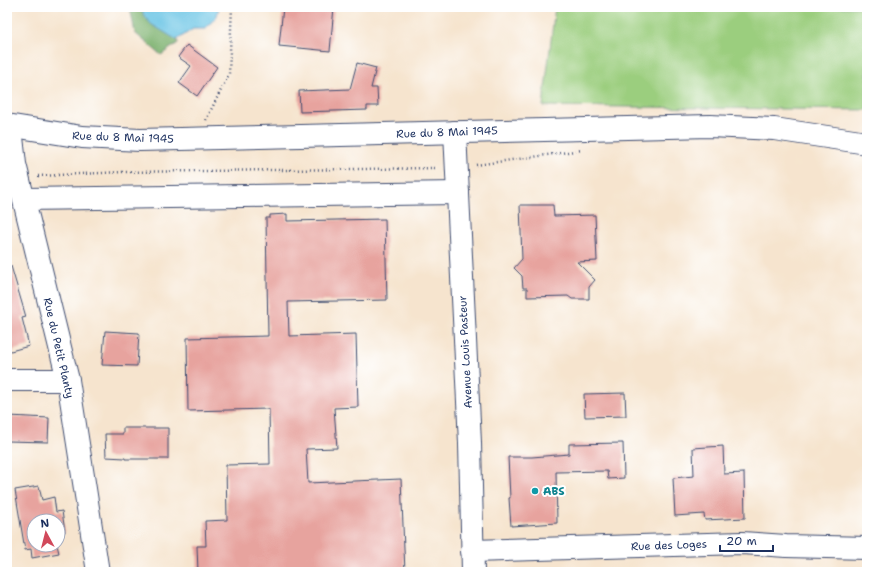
<svg xmlns="http://www.w3.org/2000/svg" width="874" height="579" font-family="'Shantell Sans',sans-serif">
<style>
.green{fill:#9bce7e;stroke:#5b7e6e}
.forest{fill:#7cb16d;stroke:#4c7066}
.water{fill:#66c3e4;stroke:#4079a1}
.building{fill:#e7a39e}
.lines{fill:none;stroke-linecap:round;stroke-linejoin:round}
.minor-casing{stroke:#3c4a6f;stroke-width:24}
.major-casing{stroke:#3c4a6f;stroke-width:24}
.path{stroke:#3c4a6f;stroke-width:2.5;stroke-dasharray:1 3;stroke-linecap:butt}
.minor{stroke:#fff;stroke-width:22}
.major{stroke:#fff;stroke-width:22}
.culture-dot{fill:#0f9aa8;stroke:#fff;stroke-width:1.5}
.labels{text-anchor:middle;stroke-width:4;stroke-linejoin:round;paint-order:stroke}
.street-label{font-size:11px;fill:#1b2f5e;stroke:#fff}
.culture-label{font-size:11px;font-weight:bold;fill:#0d838f;stroke:#fff;text-anchor:start}
</style>
<rect width="100%" height="100%" fill="#fff"/>
<filter id="ink" filterUnits="userSpaceOnUse"><feTurbulence type="fractalNoise" baseFrequency=".025" numOctaves="2"/><feDisplacementMap in="SourceGraphic" scale="8" xChannelSelector="R" yChannelSelector="G"/><feConvolveMatrix kernelMatrix="1 2 1 2 8 2 1 2 1" color-interpolation-filters="sRGB"/></filter>
<filter id="wash" filterUnits="userSpaceOnUse"><feTurbulence type="fractalNoise" baseFrequency=".012" numOctaves="4" result="noise"/><feDisplacementMap in="SourceGraphic" scale="16" xChannelSelector="R" yChannelSelector="G"/><feGaussianBlur stdDeviation="0.9" result="paint"/><feColorMatrix in="noise" values="0 0 0 0 0 0 0 0 0 0 0 0 0 0 0 0 0 1.4 0 .05"/><feComposite in="paint" operator="in"/></filter>
<g filter="url(#wash)">
<rect width="100%" height="100%" fill="#f6e4ce"/>
<polygon class="green" points="555,7 867,7 867,110 543,106"/>
<polygon class="forest" points="130,7 153,7 175,25 178,43 161,55 135,33"/>
<polygon class="water" points="143,7 219,7 217,16 205,29 193,29 177,40 151,24 143,14"/>
<g id="blocks">
<g class="building">
<polygon points="283,7 334,7 330,51 279,46"/>
<polygon points="187,45 217,67 197,96 179,83 191,66 178,57"/>
<polygon points="357,63 376,68 371,88 377,88 378,106 367,106 367,110 300,112 299,91 350,89"/>
<polygon points="520,205 553,205 554,216 595,215 597,261 577,262 595,280 589,287 589,299 572,299 568,296 527,297 527,288 523,288 522,276 514,268 522,259"/>
<polygon points="287,214 287,221 385,219 387,300 288,302 289,336 356,334 358,407 334,408 337,448 306,449 308,483 401,479 405,572 198,572 197,546 206,546 205,521 227,520 226,465 270,464 269,409 188,411 187,338 268,336 266,218 270,218 270,215"/>
<polygon points="11,266 26,317 22,318 29,346 7,352 7,267"/>
<polygon points="105,331 139,333 137,366 102,365"/>
<polygon points="625,393 626,416 585,417 584,394"/>
<polygon points="9,416 49,418 48,442 7,441 7,418 9,418"/>
<polygon points="123,428 168,428 168,459 125,459 125,458 106,457 105,434 123,434"/>
<polygon points="623,443 624,478 608,479 607,471 556,472 557,523 511,526 509,498 510,498 508,457 532,457 569,454 569,444"/>
<polygon points="723,446 724,474 744,473 745,518 705,520 704,514 675,516 673,478 694,476 693,448"/>
<polygon points="39,486 42,500 54,497 56,512 62,511 65,532 58,533 58,521 34,521 34,545 57,545 59,553 32,558 31,549 25,550 15,490"/>
</g>
</g>
</g>
<g filter="url(#ink)">
<use href="#blocks" fill-opacity="0" stroke="#3c4a6f" stroke-width="1"/>
<g class="lines">
<defs>
<g id="minor">
<polyline points="13,127 12,137 15,164 68,380 98,572"/>
<polyline points="455,132 470,443 473,572"/>
<polyline points="24,199 458,193"/>
<polyline points="7,380 68,380"/>
<polyline points="472,551 742,543 786,546 867,548"/>
</g>
<polyline id="major" points="7,125 82,137 140,140 710,126 774,129 867,143"/>
</defs>
<use href="#minor" class="minor-casing"/>
<use href="#major" class="major-casing"/>
<g class="path">
<polyline points="7,94 9,106"/>
<polyline points="206,120 229,74 232,7"/>
<polyline points="476,165 582,150"/>
<polyline points="38,176 122,172 437,168"/>
</g>
<use href="#minor" class="minor"/>
<use href="#major" class="major"/>
</g>
</g>
<circle class="culture-dot" cx="535" cy="491" r="4"/>
<g class="labels">
<g class="street-label">
<text transform="translate(447 132) rotate(-2)" y="4">Rue du 8 Mai 1945</text>
<text transform="translate(123 137) rotate(2)" y="4">Rue du 8 Mai 1945</text>
<text transform="translate(59 348) rotate(77)" y="4">Rue du Petit Planty</text>
<text transform="translate(465 352) rotate(-93)" y="4">Avenue Louis Pasteur</text>
<text transform="translate(669 545) rotate(-2)" y="4">Rue des Loges</text>
</g>
<g class="culture-label">
<text x="543" y="495">ABS</text>
</g>
</g>
<rect width="874" height="579" fill="none" stroke="#fff" stroke-width="24"/>
<g transform="translate(46 533) rotate(353)"><circle r="19" fill="#ffffff" stroke="#a4acbf"/>
<path d="M0-3L7 15L0 10L-7 15Z" fill="#d1495b"/>
<text y="-6" font-size="11" font-weight="bold" text-anchor="middle" fill="#1b2f5e">N</text>
</g>
<path d="M720 545v6h53v-6" fill="none" stroke="#1b2f5e" stroke-width="2"/>
<text x="726" y="545" font-size="12" fill="#1b2f5e" stroke="#ffffff" stroke-width="3" paint-order="stroke">20 m</text>
</svg>
